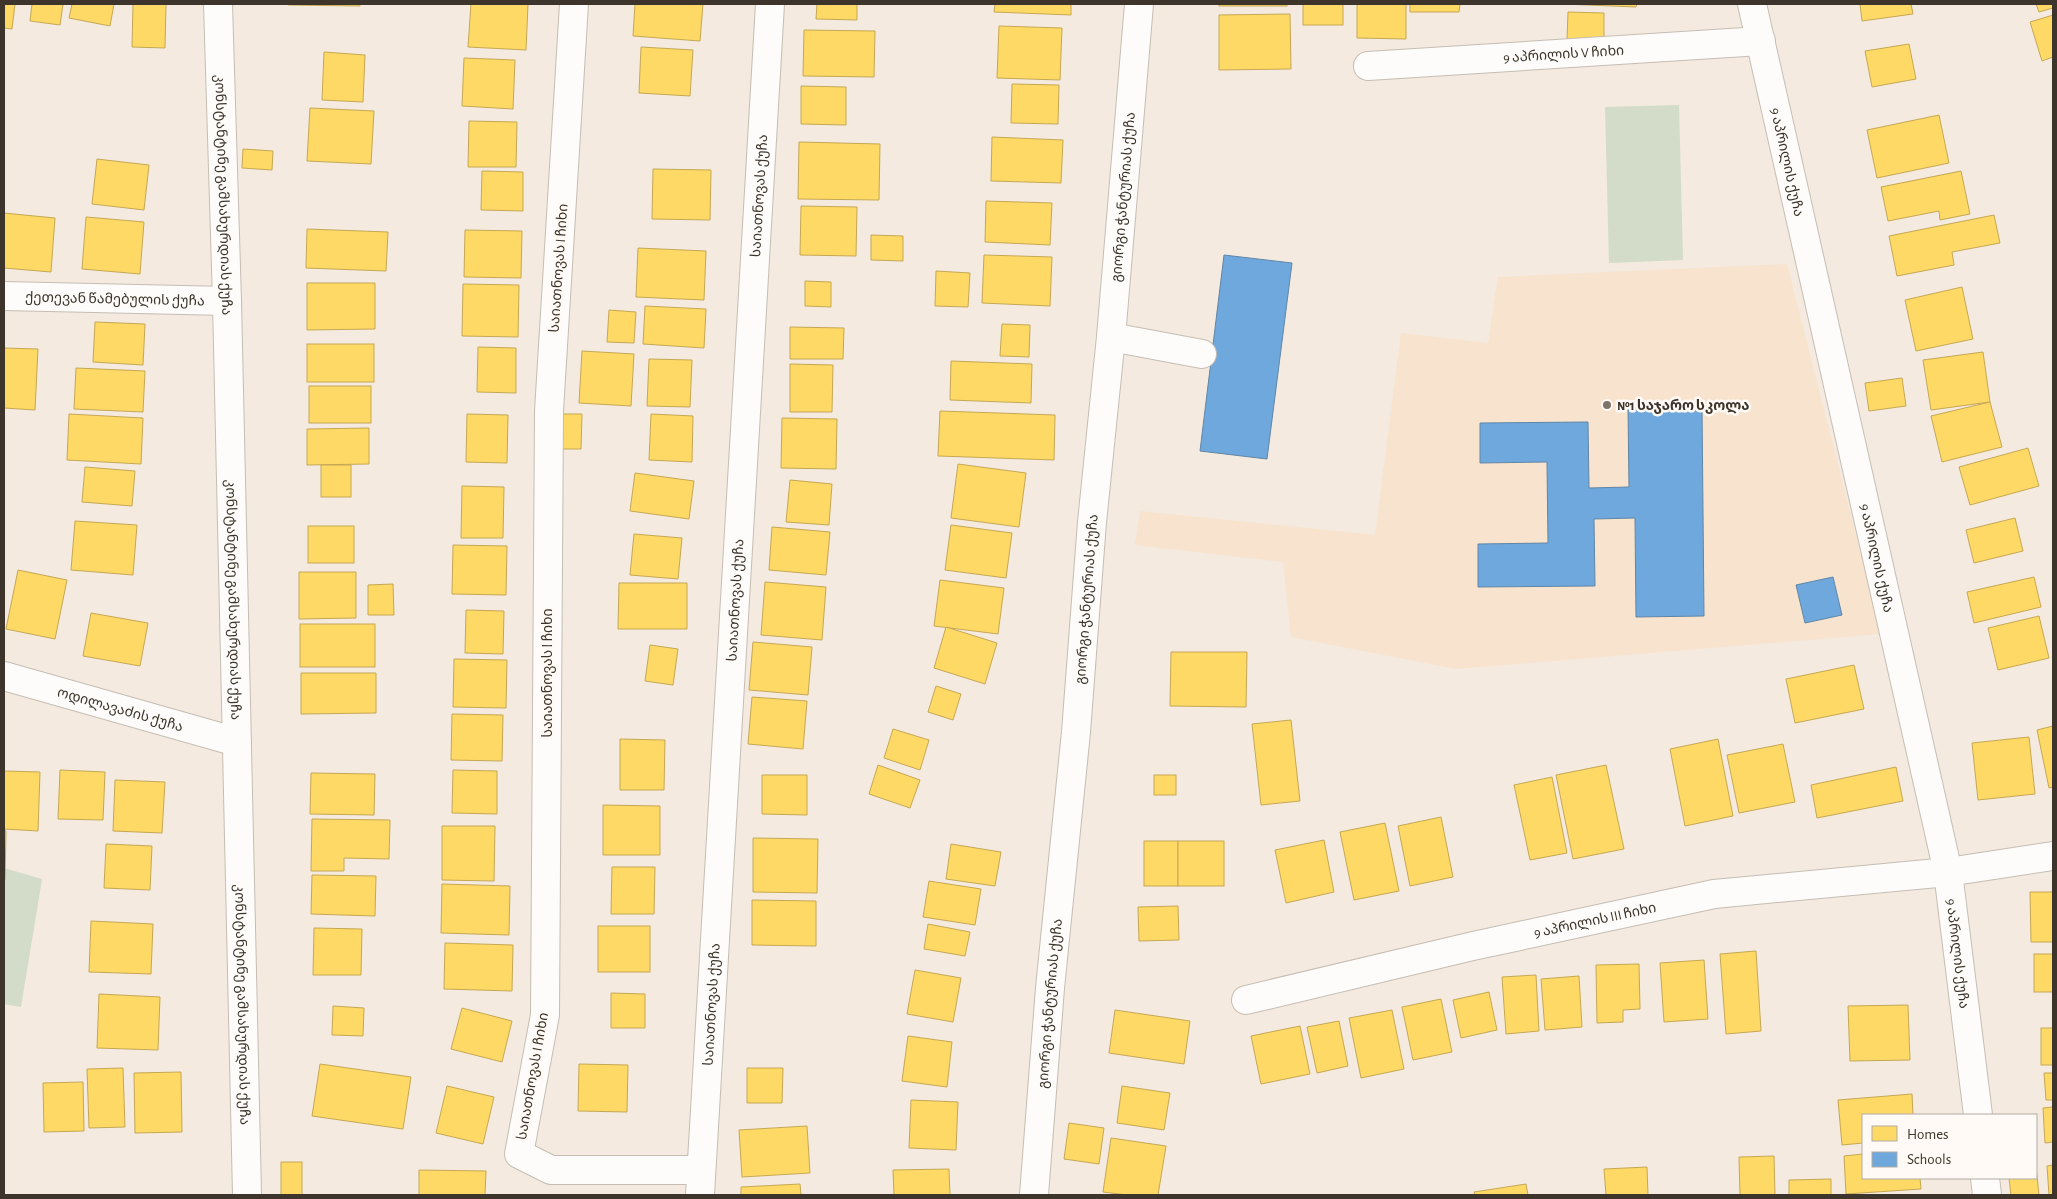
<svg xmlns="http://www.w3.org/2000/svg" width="2057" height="1199" font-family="'Alegreya Sans','Noto Sans Georgian',sans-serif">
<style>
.built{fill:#f7e3ce}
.green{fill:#d2dcc8}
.homes{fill:#ffd966;stroke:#c5a854}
.schools{fill:#6fa8dc;stroke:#6086a7}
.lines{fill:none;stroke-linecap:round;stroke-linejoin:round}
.minor-casing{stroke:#c6bdb4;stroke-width:30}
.minor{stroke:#fdfcfa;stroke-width:28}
.poi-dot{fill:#7d746a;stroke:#fffaf5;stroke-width:2}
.labels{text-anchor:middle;stroke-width:5;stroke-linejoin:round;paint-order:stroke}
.street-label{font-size:14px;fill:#3d352b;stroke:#fffaf5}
.poi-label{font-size:14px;font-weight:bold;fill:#3d352b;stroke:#fffaf5;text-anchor:start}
</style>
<rect width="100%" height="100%" fill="#f4eadf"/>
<polygon class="built" points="1787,264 1881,634 1456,669 1291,637 1283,562 1135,545 1140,511 1375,535 1401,333 1488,343 1498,277"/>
<g class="green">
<polygon points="1679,105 1683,260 1609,263 1605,107"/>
<polygon points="4,868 42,879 21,1007 4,1004"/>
</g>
<g class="homes">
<polygon points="4,4 15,4 12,29 4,28"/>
<polygon points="32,4 63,4 60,25 30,21"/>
<polygon points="72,4 114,4 110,26 69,18"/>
<polygon points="133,4 166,4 165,48 132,47"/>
<polygon points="288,4 360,4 360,6 288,5"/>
<polygon points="471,4 528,4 526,50 468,47"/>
<polygon points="635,4 703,4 700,41 633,36"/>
<polygon points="817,4 857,4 857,20 816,19"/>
<polygon points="995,4 1071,4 1071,15 994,12"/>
<rect x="1219" y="4" width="68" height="2"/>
<rect x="1303" y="4" width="40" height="21"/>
<polygon points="1357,4 1406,4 1406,39 1357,38"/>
<polygon points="1410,4 1460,4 1459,12 1410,12"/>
<polygon points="1563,4 1637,4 1636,7"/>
<polygon points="1860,4 1911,4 1913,14 1862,21"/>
<polygon points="2036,4 2053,4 2053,8 2039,12"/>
<polygon points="1568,12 1604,13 1604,41 1567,40"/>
<polygon points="1290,14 1291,69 1219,70 1219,15"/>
<polygon points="2053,15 2053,57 2042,61 2030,22"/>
<polygon points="999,26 1062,28 1060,80 997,78"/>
<polygon points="804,30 875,31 874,77 803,76"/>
<polygon points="1909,44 1916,79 1872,87 1865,51"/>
<polygon points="641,47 693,50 690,96 639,93"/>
<polygon points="324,52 365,55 363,102 322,100"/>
<polygon points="464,58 515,60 513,109 462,106"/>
<polygon points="1012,84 1059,85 1058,124 1011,123"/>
<polygon points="801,86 846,87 846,125 801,124"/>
<polygon points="310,108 374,111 371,164 307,161"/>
<polygon points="1939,115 1949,163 1877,178 1867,130"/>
<polygon points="469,121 517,122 516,167 468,167"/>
<polygon points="992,137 1063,140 1061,183 991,181"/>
<polygon points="799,142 880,144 879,200 798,199"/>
<polygon points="243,149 273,151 272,170 242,168"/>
<polygon points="97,159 149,165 144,210 92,204"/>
<polygon points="653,169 711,170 710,220 652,219"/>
<polygon points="482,171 523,172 523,211 481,210"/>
<polygon points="1961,171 1970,214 1940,220 1939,211 1888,221 1881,187"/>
<polygon points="986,201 1052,203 1050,245 985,242"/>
<polygon points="801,206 857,207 856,256 800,255"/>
<polygon points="4,213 55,218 51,272 4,268"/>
<polygon points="1994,215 2000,243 1952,252 1954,265 1897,276 1889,236"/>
<polygon points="86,217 144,222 140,274 82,269"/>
<polygon points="307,229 388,232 386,271 306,268"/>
<polygon points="465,230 522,231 521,278 464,277"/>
<polygon points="871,235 903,236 903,261 871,260"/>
<polygon points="638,248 706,251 704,300 636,297"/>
<polygon points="984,255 1052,257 1050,306 982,303"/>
<polygon points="936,271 970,273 968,307 935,306"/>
<polygon points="805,281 831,282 831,307 805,306"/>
<polygon points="307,283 375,283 375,329 307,330"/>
<polygon points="463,284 519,285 518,337 462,336"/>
<polygon points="1962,287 1973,339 1916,351 1905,300"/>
<polygon points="645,306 706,309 704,348 643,344"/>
<polygon points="609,310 636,312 634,343 607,342"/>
<polygon points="95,322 145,324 143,365 93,362"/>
<polygon points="1002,324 1030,325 1029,357 1000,356"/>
<polygon points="790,327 844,328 843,359 790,359"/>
<rect x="307" y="344" width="67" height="38"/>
<polygon points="478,347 516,348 516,393 477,392"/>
<polygon points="4,348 38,349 35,410 4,408"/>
<polygon points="582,351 634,354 631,406 579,403"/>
<polygon points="1983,352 1990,402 1931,410 1923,360"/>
<polygon points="649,359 692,360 690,407 647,406"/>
<polygon points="951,361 1032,364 1031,403 950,400"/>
<polygon points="790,364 833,365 832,412 790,412"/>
<polygon points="76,368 145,371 143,412 74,409"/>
<polygon points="1902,378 1906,406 1869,411 1865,383"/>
<rect x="309" y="386" width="62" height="37"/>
<polygon points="1990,402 2002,447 1942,462 1931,416"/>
<polygon points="940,411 1055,415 1054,460 938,456"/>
<polygon points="69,414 143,418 141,464 67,460"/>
<polygon points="467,414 508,415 507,463 466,462"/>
<polygon points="560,414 582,414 581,449 559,449"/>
<polygon points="651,414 693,416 692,462 649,460"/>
<polygon points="782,418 837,419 836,469 781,468"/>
<polygon points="369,428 369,464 307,465 307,429"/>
<polygon points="2028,448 2039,486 1970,505 1959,467"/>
<polygon points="958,464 1026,473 1019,527 951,518"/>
<rect x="321" y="465" width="30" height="32"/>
<polygon points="85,467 135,471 132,506 82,502"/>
<polygon points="635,473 694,481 689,519 630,511"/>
<polygon points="790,480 832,484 829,525 786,522"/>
<polygon points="462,486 504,487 503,538 461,538"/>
<polygon points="2015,518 2023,551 1974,563 1966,530"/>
<polygon points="75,521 137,525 133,575 71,570"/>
<polygon points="951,525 1012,533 1006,578 945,570"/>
<rect x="308" y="526" width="46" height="37"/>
<polygon points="772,527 830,532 826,575 769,570"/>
<polygon points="634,534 682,538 678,579 630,575"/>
<polygon points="453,545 507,546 506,595 452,594"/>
<polygon points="18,570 67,580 55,639 6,629"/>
<polygon points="299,572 356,572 356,618 299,619"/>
<polygon points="2034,577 2041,607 1974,623 1967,592"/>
<polygon points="940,580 1004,588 998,634 934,626"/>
<polygon points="765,582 826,587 822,640 761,635"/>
<polygon points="619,583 687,583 687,629 618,629"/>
<polygon points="393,584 394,615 368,615 368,585"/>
<polygon points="466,610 504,611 503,654 465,653"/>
<polygon points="91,613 148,623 140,666 83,656"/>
<polygon points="2039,616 2049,658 1998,670 1988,628"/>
<rect x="300" y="624" width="75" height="43"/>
<polygon points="946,627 997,643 985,684 934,668"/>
<polygon points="753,642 812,647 808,695 749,690"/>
<polygon points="650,645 678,649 673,685 645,681"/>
<polygon points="1171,652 1247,652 1246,707 1170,706"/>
<polygon points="454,659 507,660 506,708 453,707"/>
<polygon points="1854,665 1864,709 1795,723 1786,679"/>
<polygon points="301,673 376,673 376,713 301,714"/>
<polygon points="936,686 961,694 953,720 928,712"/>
<polygon points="752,697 807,701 803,749 748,744"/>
<polygon points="452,714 503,715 502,761 451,760"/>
<polygon points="1291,720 1300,801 1261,805 1252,724"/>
<polygon points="2053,726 2053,787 2049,788 2037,730"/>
<polygon points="893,729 929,740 920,770 884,758"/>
<polygon points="2029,737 2035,794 1978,800 1972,743"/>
<polygon points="620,739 665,740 664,790 620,790"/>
<polygon points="1718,739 1733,816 1685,826 1670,749"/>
<polygon points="1783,744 1795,802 1739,813 1727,755"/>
<polygon points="878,765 920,780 910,808 869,794"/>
<polygon points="1606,765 1624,849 1573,859 1556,775"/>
<polygon points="1896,767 1903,801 1817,818 1811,785"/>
<polygon points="60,770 105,772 103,820 58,819"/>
<polygon points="453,770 497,771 497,814 452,813"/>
<polygon points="4,771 40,772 38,831 4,829"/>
<polygon points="311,773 375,774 374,815 310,814"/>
<polygon points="762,775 807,775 807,815 762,814"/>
<rect x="1154" y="775" width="22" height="20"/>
<polygon points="1552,777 1567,853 1530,860 1514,785"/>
<polygon points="115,780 165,782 162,833 113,831"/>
<polygon points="603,805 660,806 660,855 603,855"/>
<polygon points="1441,817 1453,877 1410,886 1398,826"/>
<polygon points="312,819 390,820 389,859 344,858 344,871 311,871"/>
<polygon points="1385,823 1399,891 1354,900 1340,832"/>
<polygon points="442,826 495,826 494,881 442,880"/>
<polygon points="4,830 6,831 5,880 4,880"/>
<polygon points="753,838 818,839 817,893 753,892"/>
<polygon points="1324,840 1334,892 1286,903 1275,850"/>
<rect x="1144" y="841" width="34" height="45"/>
<rect x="1178" y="841" width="46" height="45"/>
<polygon points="106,844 152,846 150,890 104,888"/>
<polygon points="951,844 1001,852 995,886 946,879"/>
<polygon points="612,867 655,867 654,914 611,914"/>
<polygon points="312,875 376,876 375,916 311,914"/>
<polygon points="929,881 981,889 975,925 923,917"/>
<polygon points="442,884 510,886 509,935 441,933"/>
<polygon points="2030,892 2053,892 2053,942 2031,942"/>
<polygon points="752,900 816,901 816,946 752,945"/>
<polygon points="1178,906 1179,940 1139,941 1138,907"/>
<polygon points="91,921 153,924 151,974 89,972"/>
<polygon points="928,924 970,932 965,956 924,949"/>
<rect x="598" y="926" width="52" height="46"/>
<polygon points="314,928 362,929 361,975 313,975"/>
<polygon points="445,943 513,945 512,991 444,989"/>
<polygon points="1756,951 1761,1031 1726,1034 1720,954"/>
<rect x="2034" y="954" width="19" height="38"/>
<polygon points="1704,960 1708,1019 1664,1022 1660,963"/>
<polygon points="1639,964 1640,1009 1623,1010 1623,1022 1597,1023 1596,965"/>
<polygon points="915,970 961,978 953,1022 907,1014"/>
<polygon points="1536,975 1539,1031 1506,1034 1502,977"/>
<polygon points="1579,976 1582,1027 1545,1030 1541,979"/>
<polygon points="1489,992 1497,1030 1461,1038 1453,1000"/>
<polygon points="611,993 645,994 645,1028 611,1028"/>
<polygon points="99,994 160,997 158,1050 97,1048"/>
<polygon points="1441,999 1452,1052 1413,1060 1402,1007"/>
<polygon points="1908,1005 1910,1060 1850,1061 1848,1006"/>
<polygon points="333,1006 364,1008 363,1036 332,1035"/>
<polygon points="462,1008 512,1021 502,1062 451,1049"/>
<polygon points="1115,1010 1190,1021 1184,1064 1109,1053"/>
<polygon points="1392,1010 1404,1069 1361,1078 1349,1018"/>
<polygon points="1339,1021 1348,1066 1317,1073 1307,1027"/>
<polygon points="1300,1026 1310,1074 1261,1084 1251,1036"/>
<rect x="2041" y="1028" width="12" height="37"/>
<polygon points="908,1036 952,1042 947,1087 902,1081"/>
<polygon points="320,1064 411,1077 403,1129 312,1116"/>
<polygon points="579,1064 628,1065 627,1112 578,1111"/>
<polygon points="123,1068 125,1127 89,1128 87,1069"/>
<polygon points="747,1068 783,1068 782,1103 747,1103"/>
<polygon points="181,1072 182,1132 135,1133 134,1073"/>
<polygon points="2044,1073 2053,1073 2053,1100 2046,1100"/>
<polygon points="83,1082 84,1131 44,1132 43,1083"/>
<polygon points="447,1086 494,1097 483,1144 436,1133"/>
<polygon points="1122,1086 1170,1093 1164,1130 1117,1123"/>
<polygon points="1912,1094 1913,1115 1863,1115 1863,1143 1842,1145 1838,1100"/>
<polygon points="911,1100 958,1102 956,1150 909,1148"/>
<polygon points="2053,1107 2053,1142 2045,1143 2043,1108"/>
<polygon points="1069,1123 1104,1128 1099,1164 1064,1159"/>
<polygon points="807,1126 810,1173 742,1177 739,1130"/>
<polygon points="1111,1138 1166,1146 1158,1195 1127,1195 1103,1192"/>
<polygon points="1863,1154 1863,1178 1920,1178 1921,1189 1846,1194 1844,1156"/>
<polygon points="1774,1156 1775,1195 1740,1195 1739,1157"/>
<rect x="281" y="1162" width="21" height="33"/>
<polygon points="2053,1165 2053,1195 2049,1195 2047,1166"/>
<polygon points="1647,1167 1648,1195 1606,1195 1604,1169"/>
<polygon points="2036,1167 2039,1195 2011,1195 2009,1178 2036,1178"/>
<polygon points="949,1169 950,1195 894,1195 893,1170"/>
<polygon points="419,1170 486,1171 485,1195 419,1195"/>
<polygon points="1831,1179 1831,1195 1789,1195 1789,1180"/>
<polygon points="800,1184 801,1195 741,1195 741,1187"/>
<polygon points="1526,1184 1528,1195 1475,1195 1474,1192"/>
</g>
<g class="schools">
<polygon points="1224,255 1292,263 1267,459 1200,451"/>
<polygon points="1702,407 1704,616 1636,617 1635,518 1594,519 1595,586 1478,587 1478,544 1548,543 1547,462 1480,463 1480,423 1588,422 1589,488 1629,487 1628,408"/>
<polygon points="1833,577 1842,615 1805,623 1796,585"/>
</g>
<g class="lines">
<defs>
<g id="minor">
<path id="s1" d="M218,4l9,297 20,894"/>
<polyline points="574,4 549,411 545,1015 519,1154 551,1170 701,1170"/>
<path id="s2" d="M1752,4l196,868 30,243"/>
<path id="s3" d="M1368,66l393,-25"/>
<path id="s4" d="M4,296l223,5"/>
<polyline points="1111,337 1202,354"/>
<path id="s5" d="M4,676l233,66"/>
<path id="s6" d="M1246,1000l227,-54 241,-52 234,-22 105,-16"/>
<polyline points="1985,1178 1987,1195"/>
<path id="s7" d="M700,1195l70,-1191"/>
<path id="s8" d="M1034,1195l16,-207 26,-256 16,-210 19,-185 28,-333"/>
</g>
</defs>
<use href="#minor" class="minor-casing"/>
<use href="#minor" class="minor"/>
</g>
<circle class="poi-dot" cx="1607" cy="405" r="5"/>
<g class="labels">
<g class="street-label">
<text dy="5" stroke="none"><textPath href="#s3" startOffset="196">9 აპრილის V ჩიხი</textPath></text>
<text dy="5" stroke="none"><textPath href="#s2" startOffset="162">9 აპრილის ქუჩა</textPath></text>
<text dy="5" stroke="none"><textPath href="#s1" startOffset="191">კონსტანტინე გამსახურდიას ქუჩა</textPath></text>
<text dy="5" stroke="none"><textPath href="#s7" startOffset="1001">საიათნოვას ქუჩა</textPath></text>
<text dy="5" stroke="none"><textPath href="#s8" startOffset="1002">გიორგი ჭანტურიას ქუჩა</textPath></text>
<text transform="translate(558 268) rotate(-86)" y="5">საიათნოვას I ჩიხი</text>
<text dy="5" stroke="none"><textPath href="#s4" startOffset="111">ქეთევან წამებულის ქუჩა</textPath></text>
<text dy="5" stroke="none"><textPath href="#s2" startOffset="568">9 აპრილის ქუჩა</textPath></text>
<text dy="5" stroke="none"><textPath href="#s1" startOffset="596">კონსტანტინე გამსახურდიას ქუჩა</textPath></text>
<text dy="5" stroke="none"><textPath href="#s7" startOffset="596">საიათნოვას ქუჩა</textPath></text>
<text dy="5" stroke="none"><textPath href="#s8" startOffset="598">გიორგი ჭანტურიას ქუჩა</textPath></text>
<text transform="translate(547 673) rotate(-90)" y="5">საიათნოვას I ჩიხი</text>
<text dy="5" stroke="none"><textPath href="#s5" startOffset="121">ოდილავაძის ქუჩა</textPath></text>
<text dy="5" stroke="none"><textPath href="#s6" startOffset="358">9 აპრილის III ჩიხი</textPath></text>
<text dy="5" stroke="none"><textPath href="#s2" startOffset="972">9 აპრილის ქუჩა</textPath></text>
<text dy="5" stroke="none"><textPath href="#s8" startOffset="192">გიორგი ჭანტურიას ქუჩა</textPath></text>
<text dy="5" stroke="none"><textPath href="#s1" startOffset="1001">კონსტანტინე გამსახურდიას ქუჩა</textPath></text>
<text dy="5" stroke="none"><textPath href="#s7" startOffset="191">საიათნოვას ქუჩა</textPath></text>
<text transform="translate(532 1076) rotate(-80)" y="5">საიათნოვას I ჩიხი</text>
</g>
<g class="poi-label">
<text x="1617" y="410">№1 საჯარო სკოლა</text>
</g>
</g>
<rect width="2057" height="1199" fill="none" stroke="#3d352b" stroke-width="10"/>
<rect x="1862" y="1114" width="175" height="65" fill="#fffaf5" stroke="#b1aba4"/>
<rect x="1872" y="1126" width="25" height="15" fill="#ffd966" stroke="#b1aba4"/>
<text x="1907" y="1139" font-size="15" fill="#3d352b">Homes</text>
<rect x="1872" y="1152" width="25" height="15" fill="#6fa8dc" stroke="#b1aba4"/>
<text x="1907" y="1164" font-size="15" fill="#3d352b">Schools</text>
</svg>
